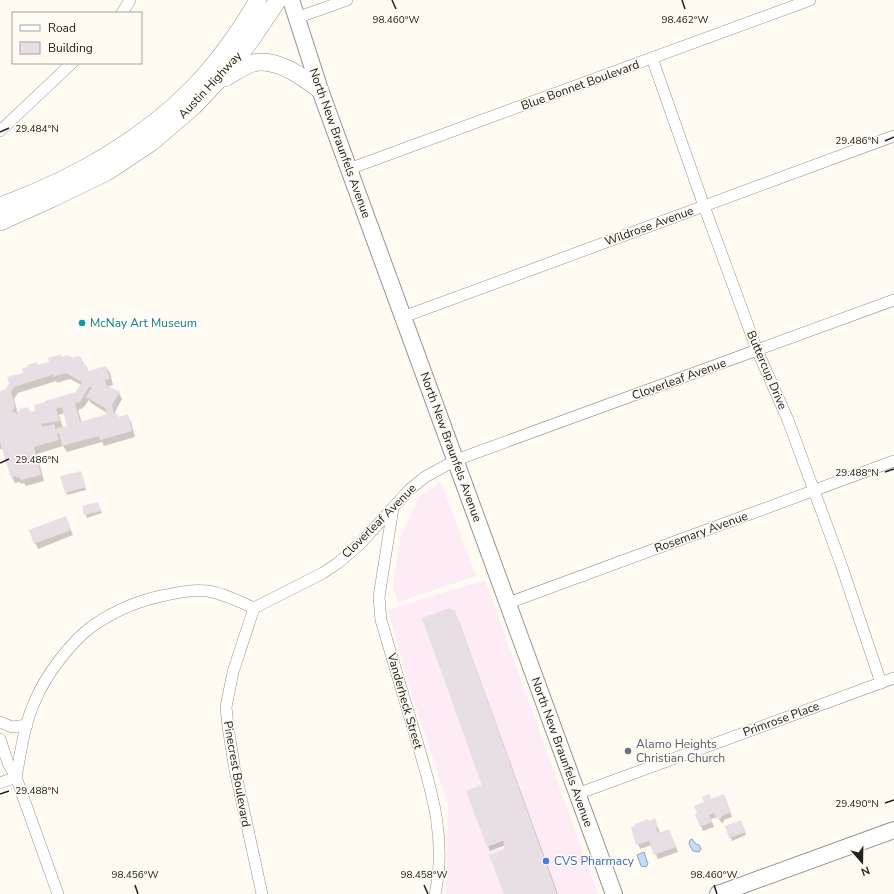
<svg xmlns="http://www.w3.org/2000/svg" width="894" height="894" font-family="'Nunito Sans',sans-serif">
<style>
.commercial{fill:#fdebf6}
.water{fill:#c4dcf7;stroke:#93a4b6}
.shadow{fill:#0003;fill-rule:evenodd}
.building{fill:#e7dfe4;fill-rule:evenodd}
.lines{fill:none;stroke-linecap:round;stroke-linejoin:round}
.street-casing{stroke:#97938c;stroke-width:12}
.secondary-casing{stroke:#97938c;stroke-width:18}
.primary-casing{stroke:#97938c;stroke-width:18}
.street{stroke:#fff;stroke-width:11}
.secondary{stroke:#fff;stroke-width:16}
.primary{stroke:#fff;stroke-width:17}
.ticks{fill:none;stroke:#22211e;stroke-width:1.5}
.culture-dot{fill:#0f9aa8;stroke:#fffbf3;stroke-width:1.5}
.worship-dot{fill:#6b7280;stroke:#fffbf3;stroke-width:1.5}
.shop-dot{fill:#3f7fe0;stroke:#fffbf3;stroke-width:1.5}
.labels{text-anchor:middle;stroke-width:3;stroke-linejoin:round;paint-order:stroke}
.street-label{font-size:12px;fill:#22211e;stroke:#fffbf3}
.culture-label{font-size:12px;fill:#0d838f;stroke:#fffbf3;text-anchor:start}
.worship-label{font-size:12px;fill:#5b616d;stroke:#fffbf3;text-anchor:start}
.shop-label{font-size:12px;fill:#366cbe;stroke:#fffbf3;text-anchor:start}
.ticks-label{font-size:10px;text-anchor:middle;fill:#22211e;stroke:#fffbf3;stroke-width:3;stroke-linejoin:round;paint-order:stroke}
</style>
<rect width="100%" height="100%" fill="#fffbf3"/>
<g class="commercial">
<polygon points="441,482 476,576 398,602 393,587 400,539 419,497"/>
<polygon points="485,580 598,894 446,894 448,804 409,686 388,610"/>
</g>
<g class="water">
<polygon points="692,839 696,844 699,845 701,849 699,852 693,851 689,844 690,840"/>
<polygon points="644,852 648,864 646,867 641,866 637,855"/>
</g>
<g class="shadow">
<path d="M62,358l11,2 8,-1 8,13 17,-5 4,6 3,12 -5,2 11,6 3,6 -7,13 1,3 3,3 8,-3 4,7 4,15 -31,9 -2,-4 -35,10 -4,-6 -26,8 7,27 -18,5 -2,-3 -3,1 -1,-2 -5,1 -3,-6 -8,-29 -4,1v-57l7,-2 17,-17 5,-6 7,-4 2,3zM70,379l11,6 -5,8 -45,20 -3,-5 -10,6 -4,-15 4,-6 38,-12 1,2zM89,400l2,3 16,10 1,2 -26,8 -4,-13 5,-2zM65,413l3,13 -5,2 -4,-13z"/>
<polygon points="81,472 86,490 67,495 66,492"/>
<polygon points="98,503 102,513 87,518 83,507"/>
<polygon points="68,522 73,535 38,549 30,531"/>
<polygon points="458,619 558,894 505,894 505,845 490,851 488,846 484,790"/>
<polygon points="711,800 726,800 732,817 724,820 724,822 722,823 717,817 711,819 714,827 703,831 701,826"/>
<polygon points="655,820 660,833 669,830 678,852 658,859 652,845 640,849 632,828"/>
<polygon points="742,824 746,835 732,841 726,826"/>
</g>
<g class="building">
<path d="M61,354l1,3 5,-2 6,3 5,-2 4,2v5l5,3 1,5 18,-5 4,13 -5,1 1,5 14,7 -8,13 2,8 4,2 1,2 9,-3 4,17 -32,9 -1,-4 -37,10 -3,-13 -2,1 2,6 -25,7 7,28 -20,5 -1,-3 -3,1 -1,-2 -5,2 -11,-36v-51l6,-2 3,-6 -2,-6 16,-4 -1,-5 6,-1 -1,-2 10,-3v3l12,-3 -1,-4zM66,373l16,9 -6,10 -31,9v1l-11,3 1,6 -5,1 -2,-5 -8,2 -3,5 -5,-3 3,-5 -4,-14 3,-5 38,-12 1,2zM89,387h3l-6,10 19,11 2,6 -27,8 -5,-19 5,-1zM62,407l5,19 -10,2 -1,2 -2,-6 -12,3 -1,-3 19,-3 -4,-12z"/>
<polygon points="81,471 86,487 65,493 60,476"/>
<polygon points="98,502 101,511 84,515 82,506"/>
<polygon points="66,516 71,530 34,544 29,530"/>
<polygon points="449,608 455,611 557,894 504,894 489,855 505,849 503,841 487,847 476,818 466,791 482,785 422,618"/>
<polygon points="709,794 711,799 724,794 731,812 722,816 722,817 719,819 717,819 714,813 709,815 712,822 700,827 695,814 697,813 694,806 704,802 702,797"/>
<polygon points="655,818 658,827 656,828 658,833 669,829 676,847 654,855 649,841 636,845 631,827 635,826 635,824 648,819 649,821"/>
<polygon points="741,820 746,832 729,838 725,826"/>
</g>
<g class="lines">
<defs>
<g id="street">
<polyline points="122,13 130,0"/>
<polyline points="296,18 347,0"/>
<polyline points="652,58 704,206 757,350 788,420 841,564 881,683"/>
<polyline points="0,131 72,63"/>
<polyline points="349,169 810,0"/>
<polyline points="403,317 894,136"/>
<path d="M393,508l-14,89 2,23c11,36 21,72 32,108 16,55 35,107 22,166"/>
<polyline points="508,603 894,461"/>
<polyline points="254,608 233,672 226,707 228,727 235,770 262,894"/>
<polyline points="0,722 12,727 27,725"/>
<polyline points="0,739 8,763 16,777 58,894"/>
<path d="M0,783l16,-6c5,-25 8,-53 19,-76 10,-25 37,-61 59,-76 22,-15 46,-25 72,-30 13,-3 29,-6 42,-4 16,3 31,10 46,17l69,-35 15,-10 23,-20 48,-53 16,-13 31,-17 438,-160"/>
<polyline points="577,794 894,678"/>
</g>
<g id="secondary">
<polyline points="291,0 320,90 614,894"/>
<polyline points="718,894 894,830"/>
</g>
<g id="primary">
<path d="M225,78c9,-5 18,-12 28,-15 23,-6 50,14 67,27"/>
<path d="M0,206c71,-26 140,-64 193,-118 25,-26 47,-57 65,-88"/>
<polyline points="0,222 53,198 107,172 152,142 194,106 225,73 251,40 278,0"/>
</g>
</defs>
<use href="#street" class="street-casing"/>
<use href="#secondary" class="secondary-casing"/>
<use href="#primary" class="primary-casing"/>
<use href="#street" class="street"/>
<use href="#secondary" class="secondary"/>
<use href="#primary" class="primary"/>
</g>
<path class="ticks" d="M392,0l4,9M682,0l3,9M0,132l9,-4M885,141l9,-4M0,463l9,-4M885,472l9,-3M0,794l9,-3M885,803l9,-3M135,885l3,9M424,885l4,9M714,885l3,9"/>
<circle class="culture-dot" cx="82" cy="323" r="4"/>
<circle class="worship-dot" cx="628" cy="751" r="4"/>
<circle class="shop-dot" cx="546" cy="861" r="4"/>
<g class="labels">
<g class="street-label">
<text transform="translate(210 85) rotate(-47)" y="4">Austin Highway</text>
<text transform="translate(580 85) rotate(-20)" y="4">Blue Bonnet Boulevard</text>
<text transform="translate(340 143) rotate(70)" y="4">North New Braunfels Avenue</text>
<text transform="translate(649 226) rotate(-20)" y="4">Wildrose Avenue</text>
<text transform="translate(767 370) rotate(67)" y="4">Buttercup Drive</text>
<text transform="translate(679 379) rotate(-20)" y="4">Cloverleaf Avenue</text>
<text transform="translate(451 447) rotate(70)" y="4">North New Braunfels Avenue</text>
<text transform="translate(379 521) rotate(-45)" y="4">Cloverleaf Avenue</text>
<text transform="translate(701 532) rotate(-20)" y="4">Rosemary Avenue</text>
<text transform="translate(405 701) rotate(74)" y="4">Vanderheck Street</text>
<text transform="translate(781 719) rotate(-20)" y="4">Primrose Place</text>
<text transform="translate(562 752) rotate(70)" y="4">North New Braunfels Avenue</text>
<text transform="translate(237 774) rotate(80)" y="4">Pinecrest Boulevard</text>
</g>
<g class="culture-label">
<text x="90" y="327">McNay Art Museum</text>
</g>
<g class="worship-label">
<text x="636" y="748">Alamo Heights<tspan x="636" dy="14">Christian Church</tspan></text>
</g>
<g class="shop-label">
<text x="554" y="865">CVS Pharmacy</text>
</g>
</g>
<g class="ticks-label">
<text x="396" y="23">98.460°W</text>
<text x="685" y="23">98.462°W</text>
<text x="37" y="132">29.484°N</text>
<text x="857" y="144">29.486°N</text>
<text x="37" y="463">29.486°N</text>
<text x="857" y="476">29.488°N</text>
<text x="37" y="794">29.488°N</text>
<text x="857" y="807">29.490°N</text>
<text x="135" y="878">98.456°W</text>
<text x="424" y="878">98.458°W</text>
<text x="714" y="878">98.460°W</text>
</g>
<rect x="12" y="12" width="130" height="52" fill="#fffbf3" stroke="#a7a49e"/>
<rect x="20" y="25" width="20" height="6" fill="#ffffff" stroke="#a7a49e"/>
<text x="48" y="32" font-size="12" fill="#22211e">Road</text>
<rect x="20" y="42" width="20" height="12" fill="#e7dfe4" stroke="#a7a49e"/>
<text x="48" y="52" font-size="12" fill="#22211e">Building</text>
<g transform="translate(862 862) rotate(160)" stroke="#fffbf3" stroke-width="3" paint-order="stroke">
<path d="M0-3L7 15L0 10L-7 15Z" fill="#22211e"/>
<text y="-6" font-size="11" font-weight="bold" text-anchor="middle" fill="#22211e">N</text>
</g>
</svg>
